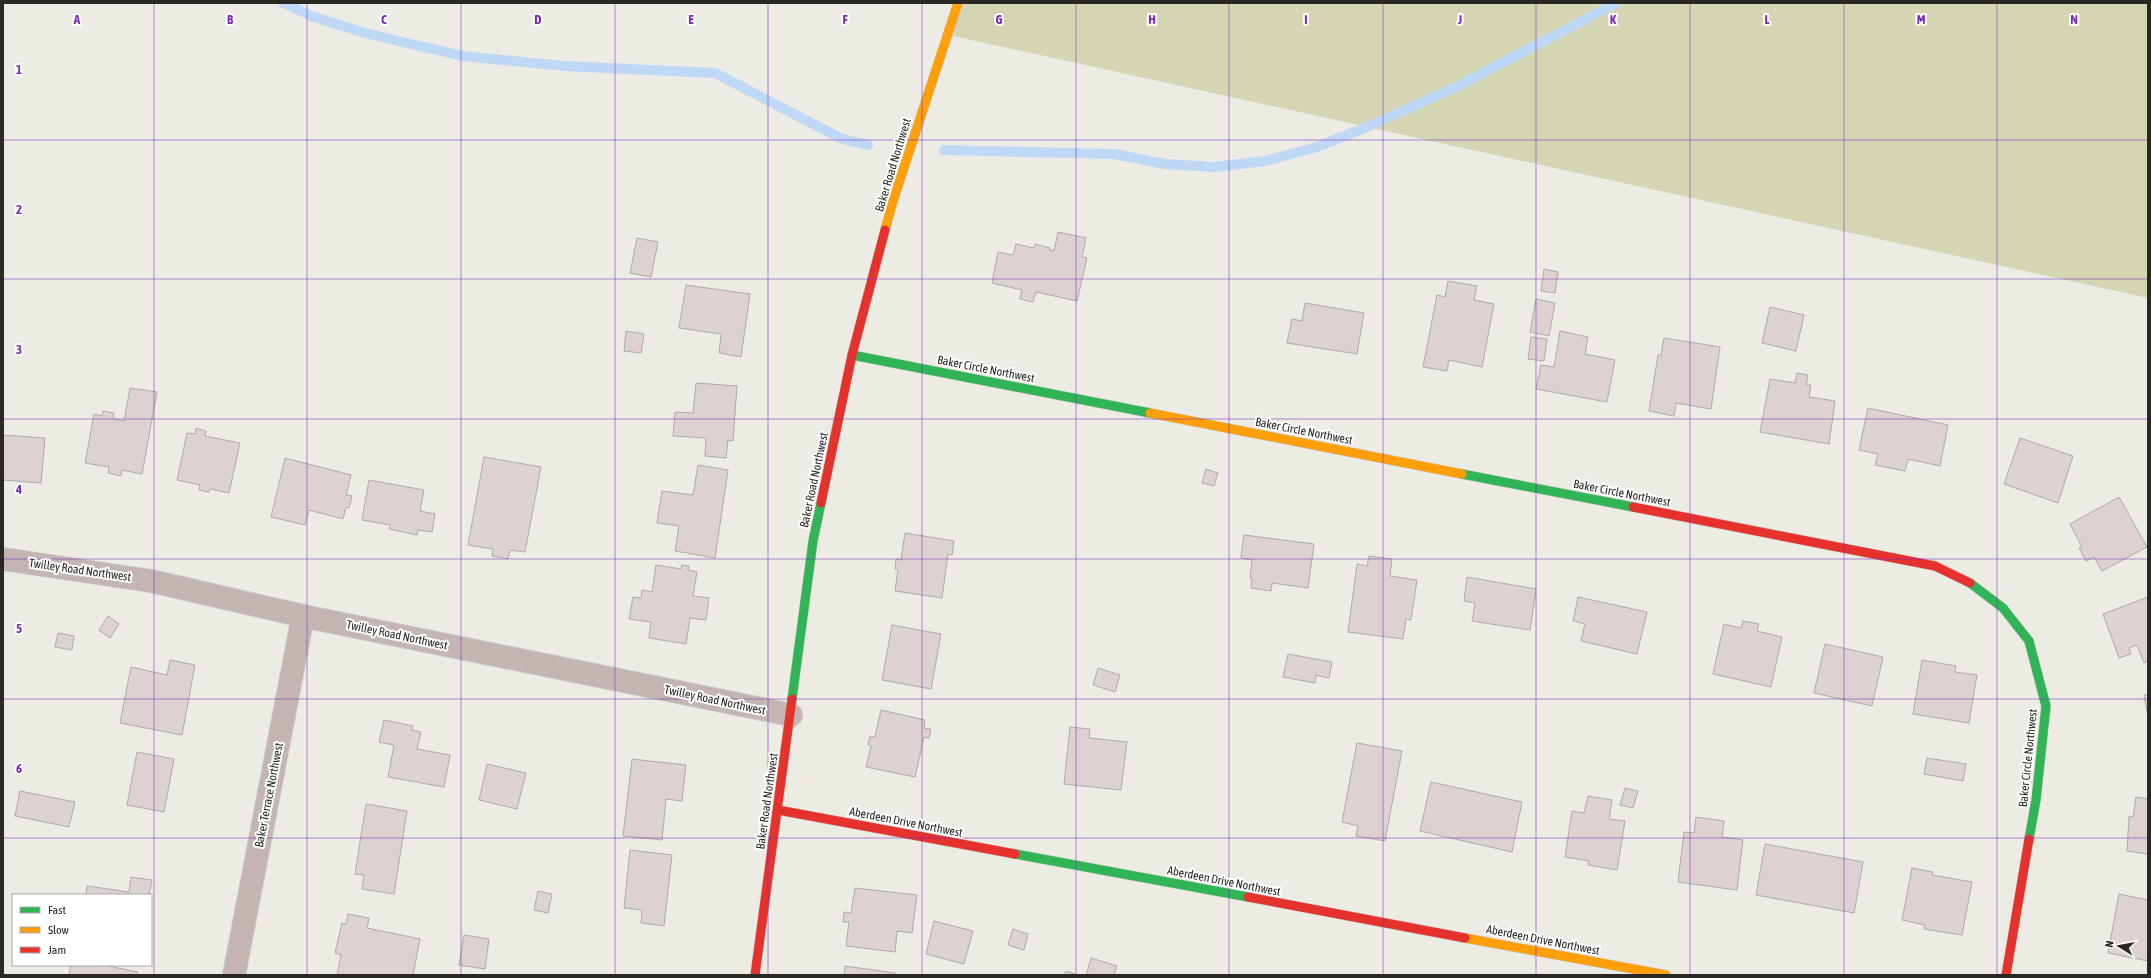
<svg xmlns="http://www.w3.org/2000/svg" width="2151" height="978" font-family="'Asap Condensed',sans-serif">
<style>
.forest{fill:#d4d5b3}
.lines{fill:none;stroke-linecap:round;stroke-linejoin:round}
.stream{stroke:#bed8f5;stroke-width:10}
.building{fill:#ddd1d1;stroke:#adaaa7}
.street-casing{stroke:#c8c7c2;stroke-width:24}
.fast-casing{stroke:#c8c7c2;stroke-width:10}
.slow-casing{stroke:#c8c7c2;stroke-width:10}
.jam-casing{stroke:#c8c7c2;stroke-width:10}
.street{stroke:#c4b5b3;stroke-width:22}
.fast{stroke:#30b455;stroke-width:9}
.slow{stroke:#ff9f0a;stroke-width:9}
.jam{stroke:#e5322d;stroke-width:9}
.grid{fill:none;stroke:#7b2cbf;stroke-width:1;stroke-opacity:0.55}
.labels{text-anchor:middle;stroke-width:4;stroke-linejoin:round;paint-order:stroke}
.street-label{font-size:12px;fill:#292823;stroke:#fff}
.grid-label{font-size:13px;text-anchor:middle;font-weight:bold;fill:#7b2cbf;stroke:#fff;stroke-width:4;stroke-linejoin:round;paint-order:stroke}
</style>
<rect width="100%" height="100%" fill="#ecebe4"/>
<polygon class="forest" points="962,3 2148,3 2148,298 953,36"/>
<g class="lines">
<g class="stream">
<polyline points="283,3 314,17 365,33 462,56 564,66 715,73 842,139 868,145"/>
<polyline points="944,150 1114,154 1165,164 1215,167 1265,161 1314,148 1362,129 1456,87 1616,3"/>
</g>
</g>
<g class="building">
<polygon points="1058,232 1086,238 1082,257 1087,258 1077,301 1036,292 1033,302 1020,299 1022,290 992,283 998,252 1013,255 1016,244 1034,248 1035,244 1050,248 1050,250 1054,251"/>
<polygon points="637,238 658,242 651,277 630,273"/>
<polygon points="1544,269 1558,272 1555,293 1541,291"/>
<polygon points="1448,281 1477,286 1474,300 1494,304 1482,367 1449,360 1447,371 1423,367 1437,295 1445,297"/>
<polygon points="686,285 750,294 741,357 719,353 721,334 679,328"/>
<polygon points="1536,299 1555,303 1549,336 1530,332"/>
<polygon points="1305,303 1364,313 1357,354 1287,343 1292,319 1302,321"/>
<polygon points="1770,307 1804,315 1796,351 1762,343"/>
<polygon points="626,331 644,334 641,353 624,351"/>
<polygon points="1560,331 1588,337 1585,354 1615,360 1607,402 1536,389 1541,365 1554,367"/>
<polygon points="1531,337 1547,339 1544,361 1528,359"/>
<polygon points="1664,338 1720,347 1711,409 1676,403 1674,416 1649,411 1658,355 1661,355"/>
<polygon points="1797,373 1808,375 1806,385 1811,385 1809,397 1835,401 1829,444 1760,432 1770,379 1795,383"/>
<polygon points="696,383 737,386 733,441 728,440 726,458 705,456 706,438 673,436 675,412 693,413"/>
<polygon points="130,388 157,392 142,474 122,470 121,476 108,473 109,467 85,463 94,414 102,416 103,411 114,413 113,419 124,421"/>
<polygon points="1868,408 1948,425 1940,466 1908,459 1905,471 1875,465 1878,454 1859,450"/>
<polygon points="196,428 206,431 205,436 240,443 229,493 210,489 209,492 199,490 200,485 177,480 187,433 195,434"/>
<polygon points="3,435 45,438 41,483 3,480"/>
<polygon points="2020,438 2073,456 2058,503 2004,484"/>
<polygon points="484,457 541,467 525,552 510,550 508,559 492,556 493,549 468,545"/>
<polygon points="285,458 351,475 346,495 352,496 349,508 346,507 343,519 309,510 305,525 271,517"/>
<polygon points="698,465 728,470 715,558 675,551 679,526 657,523 662,491 693,495"/>
<polygon points="1206,469 1218,473 1214,486 1202,483"/>
<polygon points="369,480 424,490 420,511 435,514 432,532 418,530 417,535 389,529 390,525 362,520"/>
<polygon points="2119,497 2147,547 2102,571 2094,557 2086,561 2079,548 2082,547 2070,524"/>
<polygon points="905,533 954,541 952,555 948,554 942,598 895,591 898,570 895,569 896,559 901,560"/>
<polygon points="1244,535 1314,544 1308,588 1272,583 1271,591 1251,588 1252,578 1250,578 1252,560 1241,558"/>
<polygon points="1369,556 1392,559 1390,576 1417,580 1411,620 1406,619 1403,639 1348,632 1357,564 1367,566"/>
<polygon points="656,565 681,569 682,565 689,566 688,570 697,572 693,596 709,598 706,620 690,618 686,644 649,638 651,622 629,619 633,597 641,598 642,590 652,592"/>
<polygon points="1467,577 1536,589 1530,630 1472,621 1475,603 1464,601"/>
<polygon points="1578,597 1647,612 1637,654 1581,641 1585,624 1573,621"/>
<polygon points="2148,597 2148,661 2144,663 2137,645 2129,648 2131,654 2119,658 2103,614"/>
<polygon points="108,616 119,624 110,638 99,630"/>
<polygon points="1743,621 1759,624 1757,631 1782,637 1771,687 1713,674 1724,624 1741,628"/>
<polygon points="892,625 941,634 931,689 882,680"/>
<polygon points="58,633 74,636 72,650 55,647"/>
<polygon points="1825,644 1883,657 1872,706 1814,693"/>
<polygon points="1288,654 1332,662 1329,678 1316,675 1315,683 1283,677"/>
<polygon points="170,660 195,665 182,735 120,723 131,667 167,675"/>
<polygon points="1922,660 1956,666 1955,672 1977,675 1969,723 1913,714"/>
<polygon points="1098,668 1120,675 1115,692 1093,685"/>
<polygon points="2144,695 2148,695 2148,717"/>
<polygon points="881,710 925,720 924,728 931,729 929,738 924,737 915,777 866,767 871,746 868,745 870,736 875,737"/>
<polygon points="384,720 413,726 412,730 421,732 417,749 450,755 444,787 388,777 394,745 379,742"/>
<polygon points="1070,727 1090,729 1089,738 1127,742 1121,790 1064,784"/>
<polygon points="1357,743 1402,751 1385,841 1356,836 1358,826 1342,822"/>
<polygon points="137,752 174,759 164,812 127,805"/>
<polygon points="1927,758 1966,764 1963,781 1924,774"/>
<polygon points="632,759 686,765 682,801 666,799 662,840 623,836"/>
<polygon points="487,764 526,773 517,809 479,800"/>
<polygon points="1431,782 1522,802 1512,852 1420,831"/>
<polygon points="1625,788 1638,791 1633,808 1620,805"/>
<polygon points="20,791 75,802 69,827 15,816"/>
<polygon points="1588,796 1612,800 1609,819 1625,821 1617,870 1588,865 1589,861 1565,857 1572,811 1584,813"/>
<polygon points="2136,797 2148,799 2148,854 2127,851 2129,816 2133,817"/>
<polygon points="366,804 407,811 394,894 362,889 364,875 355,874"/>
<polygon points="1696,817 1724,821 1722,837 1743,840 1737,890 1678,882 1684,832 1694,833"/>
<polygon points="1765,844 1863,862 1854,913 1756,895"/>
<polygon points="630,850 672,855 664,926 641,923 642,910 624,908"/>
<polygon points="1912,868 1933,872 1932,875 1972,882 1962,935 1924,929 1925,925 1902,920"/>
<polygon points="131,877 152,880 149,895 86,895 87,886 129,892"/>
<polygon points="855,888 917,895 912,933 897,931 895,952 846,946 849,922 843,922 844,912 851,913"/>
<polygon points="538,891 552,894 548,913 534,910"/>
<polygon points="2119,894 2148,900 2148,961 2108,953"/>
<polygon points="348,914 369,918 367,928 420,939 413,975 337,975 341,955 335,953 342,923 346,924"/>
<polygon points="934,921 973,931 964,964 926,954"/>
<polygon points="1013,929 1028,934 1024,950 1008,945"/>
<polygon points="464,935 489,939 485,969 459,965"/>
<polygon points="1091,958 1117,966 1114,975 1086,975"/>
<polygon points="71,965 103,965 138,972 137,975 69,975"/>
<polygon points="845,966 895,973 895,975 844,975"/>
<polygon points="1066,971 1078,975 1064,975"/>
</g>
<g class="lines">
<defs>
<g id="street">
<polyline points="3,559 151,581 303,616 791,715"/>
<polyline points="234,975 303,616"/>
</g>
<g id="fast">
<polyline points="852,355 1150,413"/>
<polyline points="1462,474 1633,507"/>
<polyline points="1970,583 2003,608 2029,641 2046,706 2036,800 2029,839"/>
<polyline points="792,699 813,541 821,503"/>
<polyline points="1015,854 1248,897"/>
</g>
<g id="slow">
<polyline points="885,230 894,198 958,3"/>
<polyline points="1150,413 1462,474"/>
<polyline points="1465,938 1666,975"/>
</g>
<g id="jam">
<polyline points="821,503 852,355 885,230"/>
<polyline points="1633,507 1935,566 1970,583"/>
<polyline points="778,810 1015,854"/>
<polyline points="1248,897 1465,938"/>
<polyline points="755,975 792,699"/>
<polyline points="2006,975 2029,839"/>
</g>
</defs>
<use href="#street" class="street-casing"/>
<use href="#fast" class="fast-casing"/>
<use href="#slow" class="slow-casing"/>
<use href="#jam" class="jam-casing"/>
<use href="#street" class="street"/>
<use href="#fast" class="fast"/>
<use href="#slow" class="slow"/>
<use href="#jam" class="jam"/>
</g>
<path class="grid" d="M154,3v972M307,3v972M461,3v972M615,3v972M768,3v972M922,3v972M1076,3v972M1229,3v972M1383,3v972M1536,3v972M1690,3v972M1844,3v972M1997,3v972M3,140h2145M3,279h2145M3,419h2145M3,559h2145M3,699h2145M3,838h2145"/>
<g class="labels">
<g class="street-label">
<text transform="translate(893 165) rotate(-73)" y="4">Baker Road Northwest</text>
<text transform="translate(986 369) rotate(11)" y="4">Baker Circle Northwest</text>
<text transform="translate(1304 431) rotate(11)" y="4">Baker Circle Northwest</text>
<text transform="translate(814 480) rotate(-78)" y="4">Baker Road Northwest</text>
<text transform="translate(1622 493) rotate(11)" y="4">Baker Circle Northwest</text>
<text transform="translate(80 570) rotate(8)" y="4">Twilley Road Northwest</text>
<text transform="translate(397 635) rotate(12)" y="4">Twilley Road Northwest</text>
<text transform="translate(715 700) rotate(12)" y="4">Twilley Road Northwest</text>
<text transform="translate(2028 758) rotate(-84)" y="4">Baker Circle Northwest</text>
<text transform="translate(269 795) rotate(-79)" y="4">Baker Terrace Northwest</text>
<text transform="translate(767 801) rotate(-82)" y="4">Baker Road Northwest</text>
<text transform="translate(906 822) rotate(11)" y="4">Aberdeen Drive Northwest</text>
<text transform="translate(1224 881) rotate(11)" y="4">Aberdeen Drive Northwest</text>
<text transform="translate(1543 940) rotate(11)" y="4">Aberdeen Drive Northwest</text>
</g>
</g>
<g class="grid-label">
<text x="77" y="24">A</text>
<text x="230" y="24">B</text>
<text x="384" y="24">C</text>
<text x="538" y="24">D</text>
<text x="691" y="24">E</text>
<text x="845" y="24">F</text>
<text x="999" y="24">G</text>
<text x="1152" y="24">H</text>
<text x="1306" y="24">I</text>
<text x="1460" y="24">J</text>
<text x="1613" y="24">K</text>
<text x="1767" y="24">L</text>
<text x="1921" y="24">M</text>
<text x="2074" y="24">N</text>
<text x="19" y="74">1</text>
<text x="19" y="214">2</text>
<text x="19" y="354">3</text>
<text x="19" y="494">4</text>
<text x="19" y="633">5</text>
<text x="19" y="773">6</text>
</g>
<rect width="2151" height="978" fill="none" stroke="#292823" stroke-width="8"/>
<rect x="12" y="894" width="140" height="72" fill="#ffffff" stroke="#a9a9a7"/>
<rect x="20" y="907" width="20" height="6" fill="#30b455" stroke="#a9a9a7"/>
<text x="48" y="914" font-size="12" fill="#292823">Fast</text>
<rect x="20" y="927" width="20" height="6" fill="#ff9f0a" stroke="#a9a9a7"/>
<text x="48" y="934" font-size="12" fill="#292823">Slow</text>
<rect x="20" y="947" width="20" height="6" fill="#e5322d" stroke="#a9a9a7"/>
<text x="48" y="954" font-size="12" fill="#292823">Jam</text>
<g transform="translate(2119 946) rotate(281)" stroke="#ffffff" stroke-width="3" paint-order="stroke">
<path d="M0-3L7 15L0 10L-7 15Z" fill="#292823"/>
<text y="-6" font-size="11" font-weight="bold" text-anchor="middle" fill="#292823">N</text>
</g>
</svg>
